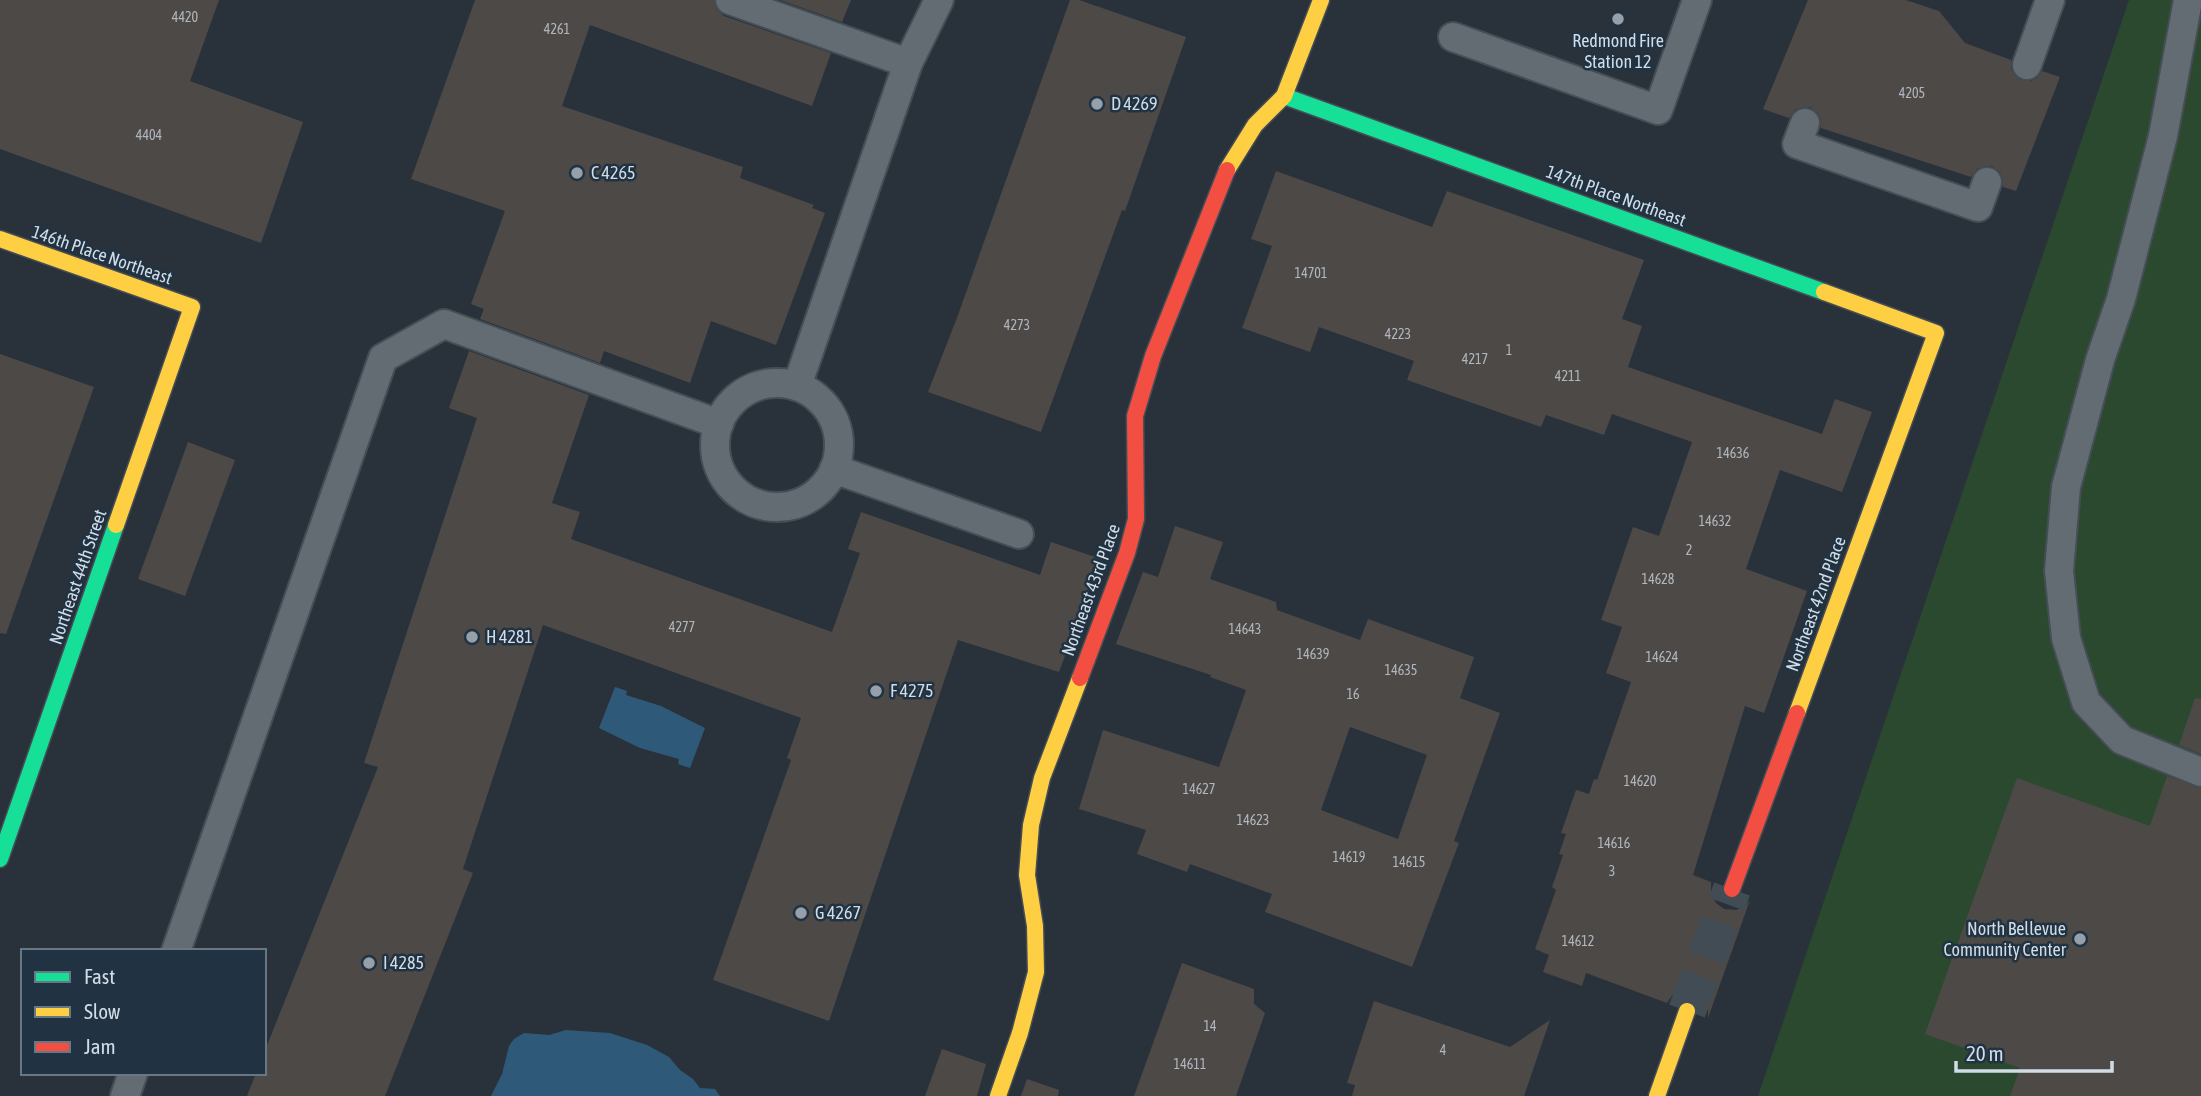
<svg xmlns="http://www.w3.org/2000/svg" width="2201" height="1096" font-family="'Asap Condensed',sans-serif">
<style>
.green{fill:#2b492f}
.water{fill:#2e5979}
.building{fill:#4d4947;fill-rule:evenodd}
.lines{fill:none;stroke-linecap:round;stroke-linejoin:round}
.secondary-tunnel{stroke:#424c55;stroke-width:38;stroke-dasharray:38 19;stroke-linecap:butt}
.lane-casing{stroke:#454d55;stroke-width:32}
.fast-casing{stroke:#454d55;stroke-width:19}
.slow-casing{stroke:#454d55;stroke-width:19}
.jam-casing{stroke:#454d55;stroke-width:19}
.lane{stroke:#646c73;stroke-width:28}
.fast{stroke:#16e098;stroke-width:16}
.slow{stroke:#ffcf43;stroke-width:16}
.jam{stroke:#f24e42;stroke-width:16}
.poi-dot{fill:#96a0aa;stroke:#213343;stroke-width:2.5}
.labels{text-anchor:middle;stroke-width:5;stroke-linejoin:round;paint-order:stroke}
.number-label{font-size:14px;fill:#b0b7be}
.poi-label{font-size:18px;fill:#d1dce6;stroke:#213343;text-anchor:start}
.street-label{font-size:18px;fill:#d1dce6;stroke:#213343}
</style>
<rect width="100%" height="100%" fill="#29323b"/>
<polygon class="green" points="2129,0 2201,0 2201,1096 1758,1096"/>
<g class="water">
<polygon points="615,687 627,691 626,695 661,706 705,728 690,768 678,764 679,759 640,748 599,728"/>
<polygon points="566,1030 610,1033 647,1045 669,1057 680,1070 693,1079 700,1088 715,1089 720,1096 491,1096 502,1074 509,1046 514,1039 524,1033 549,1035"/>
</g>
<g class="building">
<polygon points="0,0 219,0 190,81 303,122 261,243 0,149"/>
<polygon points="475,0 714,0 717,10 724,16 831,53 812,106 590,25 562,106 743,167 740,178 814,205 812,208 825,213 776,345 711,321 690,383 604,351 600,363 480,319 484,309 471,304 505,211 411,179"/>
<polygon points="780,0 851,0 842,22"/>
<polygon points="1070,0 1079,0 1186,37 1125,211 1122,210 1041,432 928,392 958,315"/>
<polygon points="1808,0 1906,0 1939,11 1965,43 2011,60 2011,69 2015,76 2021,80 2031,81 2037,78 2042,71 2060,77 2016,191 2003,187 2003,180 2000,172 1992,166 1985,166 1977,169 1971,177 1821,128 1821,120 1818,113 1810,107 1802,107 1795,110 1789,118 1763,109"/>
<polygon points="1276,171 1432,227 1447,191 1644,260 1622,319 1642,326 1628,367 1822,434 1835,399 1872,412 1842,492 1780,470 1746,569 1807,591 1764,713 1745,706 1693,875 1711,882 1711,893 1716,903 1724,909 1736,910 1745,906 1750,900 1708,1018 1708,1006 1703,996 1695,991 1682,990 1673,994 1667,1003 1586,973 1582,986 1543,972 1549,955 1535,949 1556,890 1552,887 1563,855 1559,854 1566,834 1561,833 1576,790 1589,794 1594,779 1597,780 1631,682 1606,673 1622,627 1601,620 1633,527 1659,536 1692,442 1612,414 1604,435 1546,415 1541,427 1407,380 1414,361 1319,327 1310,352 1242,328 1272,246 1251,239"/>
<polygon points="469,351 589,395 552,503 580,512 571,539 832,632 860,553 848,549 861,512 1040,575 1051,542 1101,559 1059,672 958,640 829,1021 713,980 791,760 787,758 801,718 543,625 463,869 473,873 385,1096 247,1096 256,1073 264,1073 264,1053 378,767 364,763 477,418 449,408"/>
<polygon points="0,354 94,387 6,634 0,633"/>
<polygon points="188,442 235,460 185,596 138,579"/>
<path d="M1175,526l48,16 -13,37 66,23 1,8 83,30 8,-21 106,38 -14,41 40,15 -46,128 5,2 -47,124 -147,-55 7,-18 -82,-30 -3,8 -50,-18 9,-24 -67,-21 24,-79 116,37 27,-77 -36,-13 1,-2 -95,-31 27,-72 15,5zM1350,727l77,28 -29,84 -77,-29z"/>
<polygon points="2195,698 2201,699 2201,754 2179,745"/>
<polygon points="2167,776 2201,788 2201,1096 2010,1096 2020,1068 1925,1034 2017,778 2150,826"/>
<polygon points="1182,963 1254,989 1254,1004 1265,1013 1236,1096 1134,1096"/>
<polygon points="1374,1001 1510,1047 1550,1020 1524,1096 1352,1096 1355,1085 1347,1083"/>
<polygon points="942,1049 986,1064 977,1096 925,1096"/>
<polygon points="1027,1079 1059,1090 1058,1096 1021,1096"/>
</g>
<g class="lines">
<polyline class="secondary-tunnel" points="1687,1011 1732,889"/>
<defs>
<g id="lane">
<polyline points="730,0 908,63"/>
<polyline points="2188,0 2163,136 2121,299 2100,360 2066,487 2059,571 2066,638 2086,702 2122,740 2201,772"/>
<polyline points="1453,37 1658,110 1697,0"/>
<polyline points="2027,65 2050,0"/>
<polyline points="1805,123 1797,144 1978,207 1987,182"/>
<circle cx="777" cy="445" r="62"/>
<polyline points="797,386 908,63 939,0"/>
<polyline points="834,469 1019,534"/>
<polyline points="176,951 383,358 444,324 719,424"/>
<polyline points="125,1096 133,1073"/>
</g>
<g id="fast">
<polyline points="1284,96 1824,292"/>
<polyline points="0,859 116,525"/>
</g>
<g id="slow">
<polyline points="1227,170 1255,125 1284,96 1321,0"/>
<polyline points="0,239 192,307 116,525"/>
<polyline points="1797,713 1936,333 1824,292"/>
<polyline points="998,1096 1020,1033 1036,972 1035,926 1027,875 1031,825 1042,778 1080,678"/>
<polyline points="1657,1096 1687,1011"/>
</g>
<g id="jam">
<polyline points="1080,678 1127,553 1136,519 1135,416 1153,356 1227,170"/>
<polyline points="1732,889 1797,713"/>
</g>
</defs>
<use href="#lane" class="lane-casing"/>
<use href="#fast" class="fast-casing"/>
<use href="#slow" class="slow-casing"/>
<use href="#jam" class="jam-casing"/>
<use href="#lane" class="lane"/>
<use href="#fast" class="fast"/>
<use href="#slow" class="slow"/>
<use href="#jam" class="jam"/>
</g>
<g class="poi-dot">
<circle cx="1618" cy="19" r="7"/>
<circle cx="1097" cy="104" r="7"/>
<circle cx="577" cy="173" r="7"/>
<circle cx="472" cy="637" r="7"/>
<circle cx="876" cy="691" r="7"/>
<circle cx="801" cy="913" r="7"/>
<circle cx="2080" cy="939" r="7"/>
<circle cx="369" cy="963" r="7"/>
</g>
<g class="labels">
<g class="number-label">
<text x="185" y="22">4420</text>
<text x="557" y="34">4261</text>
<text x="1912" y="98">4205</text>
<text x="149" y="140">4404</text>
<text x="1311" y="278">14701</text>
<text x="1017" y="330">4273</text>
<text x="1398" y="339">4223</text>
<text x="1509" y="355">1</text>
<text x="1475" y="364">4217</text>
<text x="1568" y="381">4211</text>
<text x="1733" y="458">14636</text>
<text x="1715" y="526">14632</text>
<text x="1689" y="555">2</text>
<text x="1658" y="584">14628</text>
<text x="682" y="632">4277</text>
<text x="1245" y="634">14643</text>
<text x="1313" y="659">14639</text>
<text x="1662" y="662">14624</text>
<text x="1401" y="675">14635</text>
<text x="1353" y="699">16</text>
<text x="1640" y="786">14620</text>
<text x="1199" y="794">14627</text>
<text x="1253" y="825">14623</text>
<text x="1614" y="848">14616</text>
<text x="1349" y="862">14619</text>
<text x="1409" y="867">14615</text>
<text x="1612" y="876">3</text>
<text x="1578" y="946">14612</text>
<text x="1210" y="1031">14</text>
<text x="1443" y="1055">4</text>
<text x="1190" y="1069">14611</text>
</g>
<g class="poi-label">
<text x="1618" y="47" text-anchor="middle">Redmond Fire<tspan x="1618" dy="21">Station 12</tspan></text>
<text x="1111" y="110">D 4269</text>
<text x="591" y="179">C 4265</text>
<text x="486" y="643">H 4281</text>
<text x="890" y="697">F 4275</text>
<text x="815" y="919">G 4267</text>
<text x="2066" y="935" text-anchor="end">North Bellevue<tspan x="2066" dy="21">Community Center</tspan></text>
<text x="383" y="969">I 4285</text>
</g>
<g class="street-label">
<text transform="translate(1616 196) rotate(20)" y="6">147th Place Northeast</text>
<text transform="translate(102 255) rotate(19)" y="6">146th Place Northeast</text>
<text transform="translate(78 577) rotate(-71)" y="6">Northeast 44th Street</text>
<text transform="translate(1091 590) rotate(-70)" y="6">Northeast 43rd Place</text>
<text transform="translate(1816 604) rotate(-70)" y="6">Northeast 42nd Place</text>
</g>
</g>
<rect x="21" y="949" width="245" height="126" fill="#213343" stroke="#677784" stroke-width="2"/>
<rect x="35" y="972" width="35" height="10" fill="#16e098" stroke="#677784" stroke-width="2"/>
<text x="84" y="984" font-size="21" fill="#d1dce6">Fast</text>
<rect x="35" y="1007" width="35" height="10" fill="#ffcf43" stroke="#677784" stroke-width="2"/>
<text x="84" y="1019" font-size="21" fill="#d1dce6">Slow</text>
<rect x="35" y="1042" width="35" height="10" fill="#f24e42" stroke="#677784" stroke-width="2"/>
<text x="84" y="1054" font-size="21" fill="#d1dce6">Jam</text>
<path d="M1956 1061v10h156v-10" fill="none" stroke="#d1dce6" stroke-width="3.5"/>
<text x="1966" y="1061" font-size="21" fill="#d1dce6" stroke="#213343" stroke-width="5" paint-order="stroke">20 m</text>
</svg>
